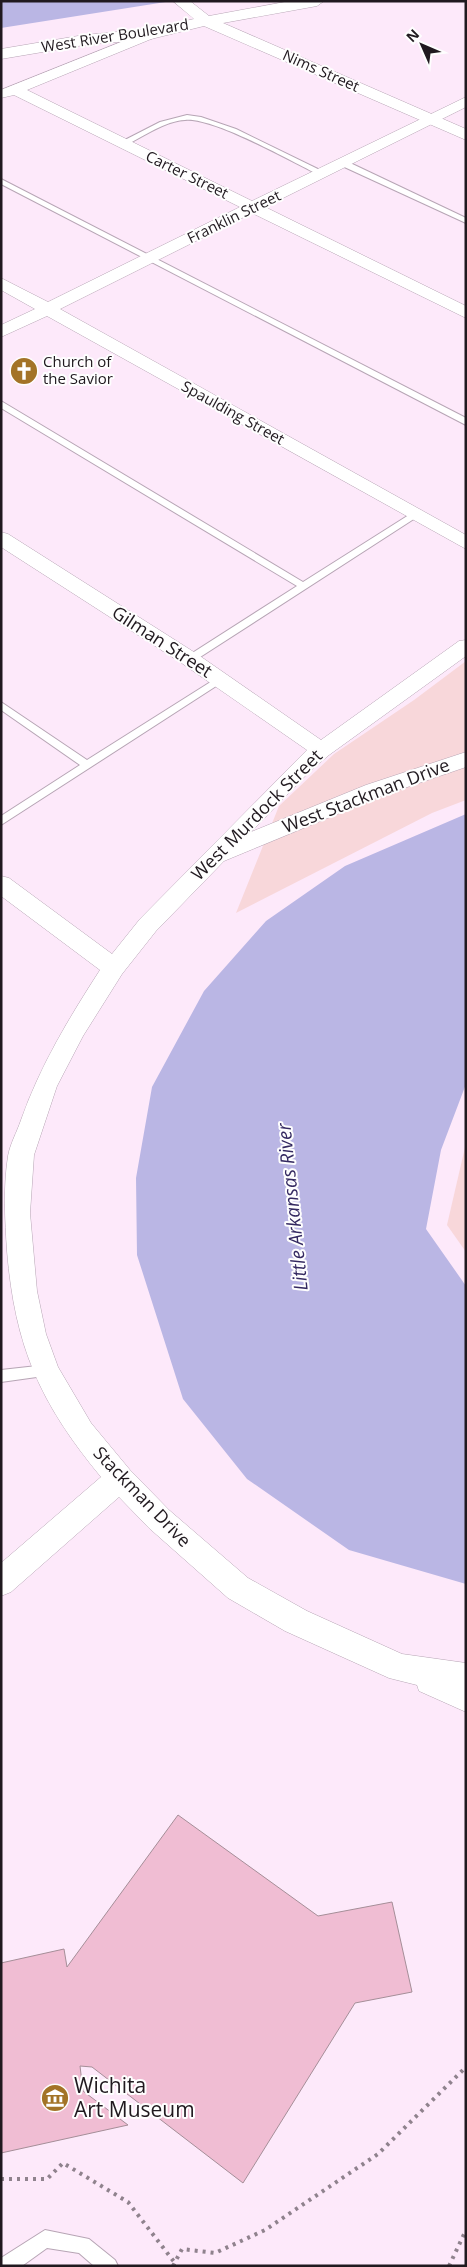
<svg xmlns="http://www.w3.org/2000/svg" width="467" height="2267" font-family="'Open Sans',sans-serif">
<style>
.green{fill:#f8d7da}
.water{fill:#bab6e4}
.building{fill:#f0bdd3;stroke:#a58e98}
.lines{fill:none;stroke-linecap:round;stroke-linejoin:round}
.service-casing{stroke:#b7a5b5;stroke-width:2}
.minor-casing{stroke:#b7a5b5;stroke-width:1}
.tertiary-casing{stroke:#b7a5b5;stroke-width:1}
.path{stroke:#8f828d;stroke-width:4;stroke-dasharray:3 5;stroke-linecap:butt}
.service{fill:#fff;fill-rule:evenodd}
.minor{fill:#fff;fill-rule:evenodd}
.tertiary{fill:#fff;fill-rule:evenodd}
.labels{text-anchor:middle;stroke-width:4;stroke-linejoin:round;paint-order:stroke}
.far-street-label{font-size:15px;fill:#20191f;stroke:#fefefe}
.far-poi-label{font-size:15px;fill:#20191f;stroke:#fefefe;text-anchor:start}
.street-label{font-size:18px;fill:#20191f;stroke:#fefefe}
.water-label{font-size:19px;font-style:italic;fill:#342961;stroke:#fefefe}
.near-poi-label{font-size:21px;fill:#20191f;stroke:#fefefe;text-anchor:start}
</style>
<rect width="100%" height="100%" fill="#fde9fa"/>
<g class="green">
<polygon points="466,661 466,800 432,813 236,913 279,806 334,754 414,700"/>
<polygon points="466,1143 466,1252 447,1225"/>
</g>
<g class="water">
<polygon points="1,1 172,1 1,28"/>
<polygon points="466,814 466,1084 441,1150 426,1229 466,1286 466,1584 349,1550 247,1479 183,1399 137,1255 136,1178 152,1087 204,991 266,921 345,866"/>
</g>
<polygon class="building" points="178,1815 318,1916 392,1902 412,1992 355,2003 243,2183 92,2067 80,2066 83,2091 128,2125 1,2153 1,1963 64,1949 67,1967"/>
<g class="lines">
<defs>
<g id="service">
<path d="M187,115l14,2 35,12 90,44 -7,2c-28,-14 -106,-58 -134,-55 -20,1 -41,16 -59,25l-7,-2 41,-21z"/>
<polygon points="340,161 346,161 466,218 466,223 340,165"/>
<polygon points="1,179 466,418 466,425 1,184"/>
<polygon points="1,401 303,582 412,513 418,513 420,515 194,661 186,661 186,657 297,586 1,408"/>
<polygon points="220,676 225,679 224,681 1,825 1,816 80,765 1,710 1,702 87,760"/>
<polygon points="46,1365 51,1367 53,1371 51,1375 1,1382 1,1370"/>
<polygon points="45,2230 89,2239 115,2260 118,2266 94,2266 79,2253 47,2248 22,2266 1,2266 1,2258"/>
</g>
<g id="minor">
<polygon points="151,30 158,34 156,37 27,90 252,201 466,97 466,107 265,207 466,306 466,318 252,213 60,309 466,535 466,549 47,316 1,337 1,325 35,309 1,290 1,278 48,302 240,207 14,95 1,98 1,90"/>
<path d="M1,532l7,2 189,120 124,86 138,-99 7,-1v16l-137,99 -19,16 -59,61 115,-47 100,-33v15l-85,29 -157,65 -68,70 -34,43 -39,62 -26,50 -23,69 -4,58 7,78 9,43 12,33 33,56 39,47 39,40 79,68 59,33 95,43 64,9v49l-47,-21 -2,-6 -28,-7 -104,-47 -57,-33 -79,-70 -30,-31 -108,95 -10,4v-33l100,-86c-61,-74 -86,-130 -94,-226 -2,-31 -4,-63 1,-95 2,-12 9,-24 13,-36 19,-54 48,-102 79,-150l-99,-74v-20l8,2 103,76 28,-35 167,-169 -124,-86 -182,-117z"/>
</g>
<polygon id="tertiary" points="173,1 190,1 209,16 290,1 324,1 317,6 223,23 466,129 466,140 204,26 151,39 84,45 1,59 1,49 84,35 151,29 194,19"/>
</defs>
<use href="#service" class="service-casing"/>
<use href="#minor" class="minor-casing"/>
<use href="#tertiary" class="tertiary-casing"/>
<g class="path">
<polyline points="1,2179 47,2179 63,2163 128,2202 175,2263"/>
<polyline points="173,2266 182,2249 215,2253 265,2230 378,2154 466,2067"/>
<polyline points="449,2266 466,2230"/>
</g>
<use href="#service" class="service"/>
<use href="#minor" class="minor"/>
<use href="#tertiary" class="tertiary"/>
</g>
<defs>
<symbol id="church-disc" viewBox="-11 -11 22 22"><circle r="9.5" fill="#a37327" stroke="#fefefe"/><path d="M-1.2-6h2.4v3.5h3.3v2.4h-3.3V6h-2.4V-.1h-3.3v-2.4h3.3Z" fill="#fff"/></symbol>
<symbol id="museum-disc" viewBox="-11 -11 22 22"><circle r="9.5" fill="#a37327" stroke="#fefefe"/><path d="M0-6L6-3V-2H-6V-3ZM-5-1h2V3h-2ZM-1-1h2V3h-2ZM3-1h2V3H3ZM-6 4H6V6H-6Z" fill="#fff"/></symbol>
</defs>
<g fill-rule="evenodd">
<use href="#church-disc" x="8" y="355" width="32" height="32"/>
<use href="#museum-disc" x="39" y="2082" width="32" height="32"/>
</g>
<g class="labels">
<g class="far-street-label">
<text transform="translate(115 36) rotate(-9)" y="5">West River Boulevard</text>
<text transform="translate(321 71) rotate(24)" y="5">Nims Street</text>
<text transform="translate(187 175) rotate(26)" y="5">Carter Street</text>
<text transform="translate(234 217) rotate(-26)" y="5">Franklin Street</text>
<text transform="translate(233 413) rotate(29)" y="5">Spaulding Street</text>
</g>
<g class="far-poi-label">
<text x="43" y="367">Church of<tspan x="43" dy="17">the Savior</tspan></text>
</g>
<g class="street-label">
<text transform="translate(162 642) rotate(33)" y="6">Gilman Street</text>
<text transform="translate(366 796) rotate(-21)" y="6">West Stackman Drive</text>
<text transform="translate(257 815) rotate(-45)" y="6">West Murdock Street</text>
<text transform="translate(142 1497) rotate(46)" y="6">Stackman Drive</text>
</g>
<g class="water-label">
<text transform="translate(292 1207) rotate(-96)" y="7">Little Arkansas River</text>
</g>
<g class="near-poi-label">
<text x="74" y="2093">Wichita<tspan x="74" dy="24">Art Museum</tspan></text>
</g>
</g>
<rect width="467" height="2267" fill="none" stroke="#20191f" stroke-width="5"/>
<g transform="translate(422 45) rotate(315)" stroke="#fefefe" stroke-width="4" paint-order="stroke">
<path d="M0-4L9 19L0 12L-9 19Z" fill="#20191f"/>
<text y="-8" font-size="14" font-weight="bold" text-anchor="middle" fill="#20191f">N</text>
</g>
</svg>
